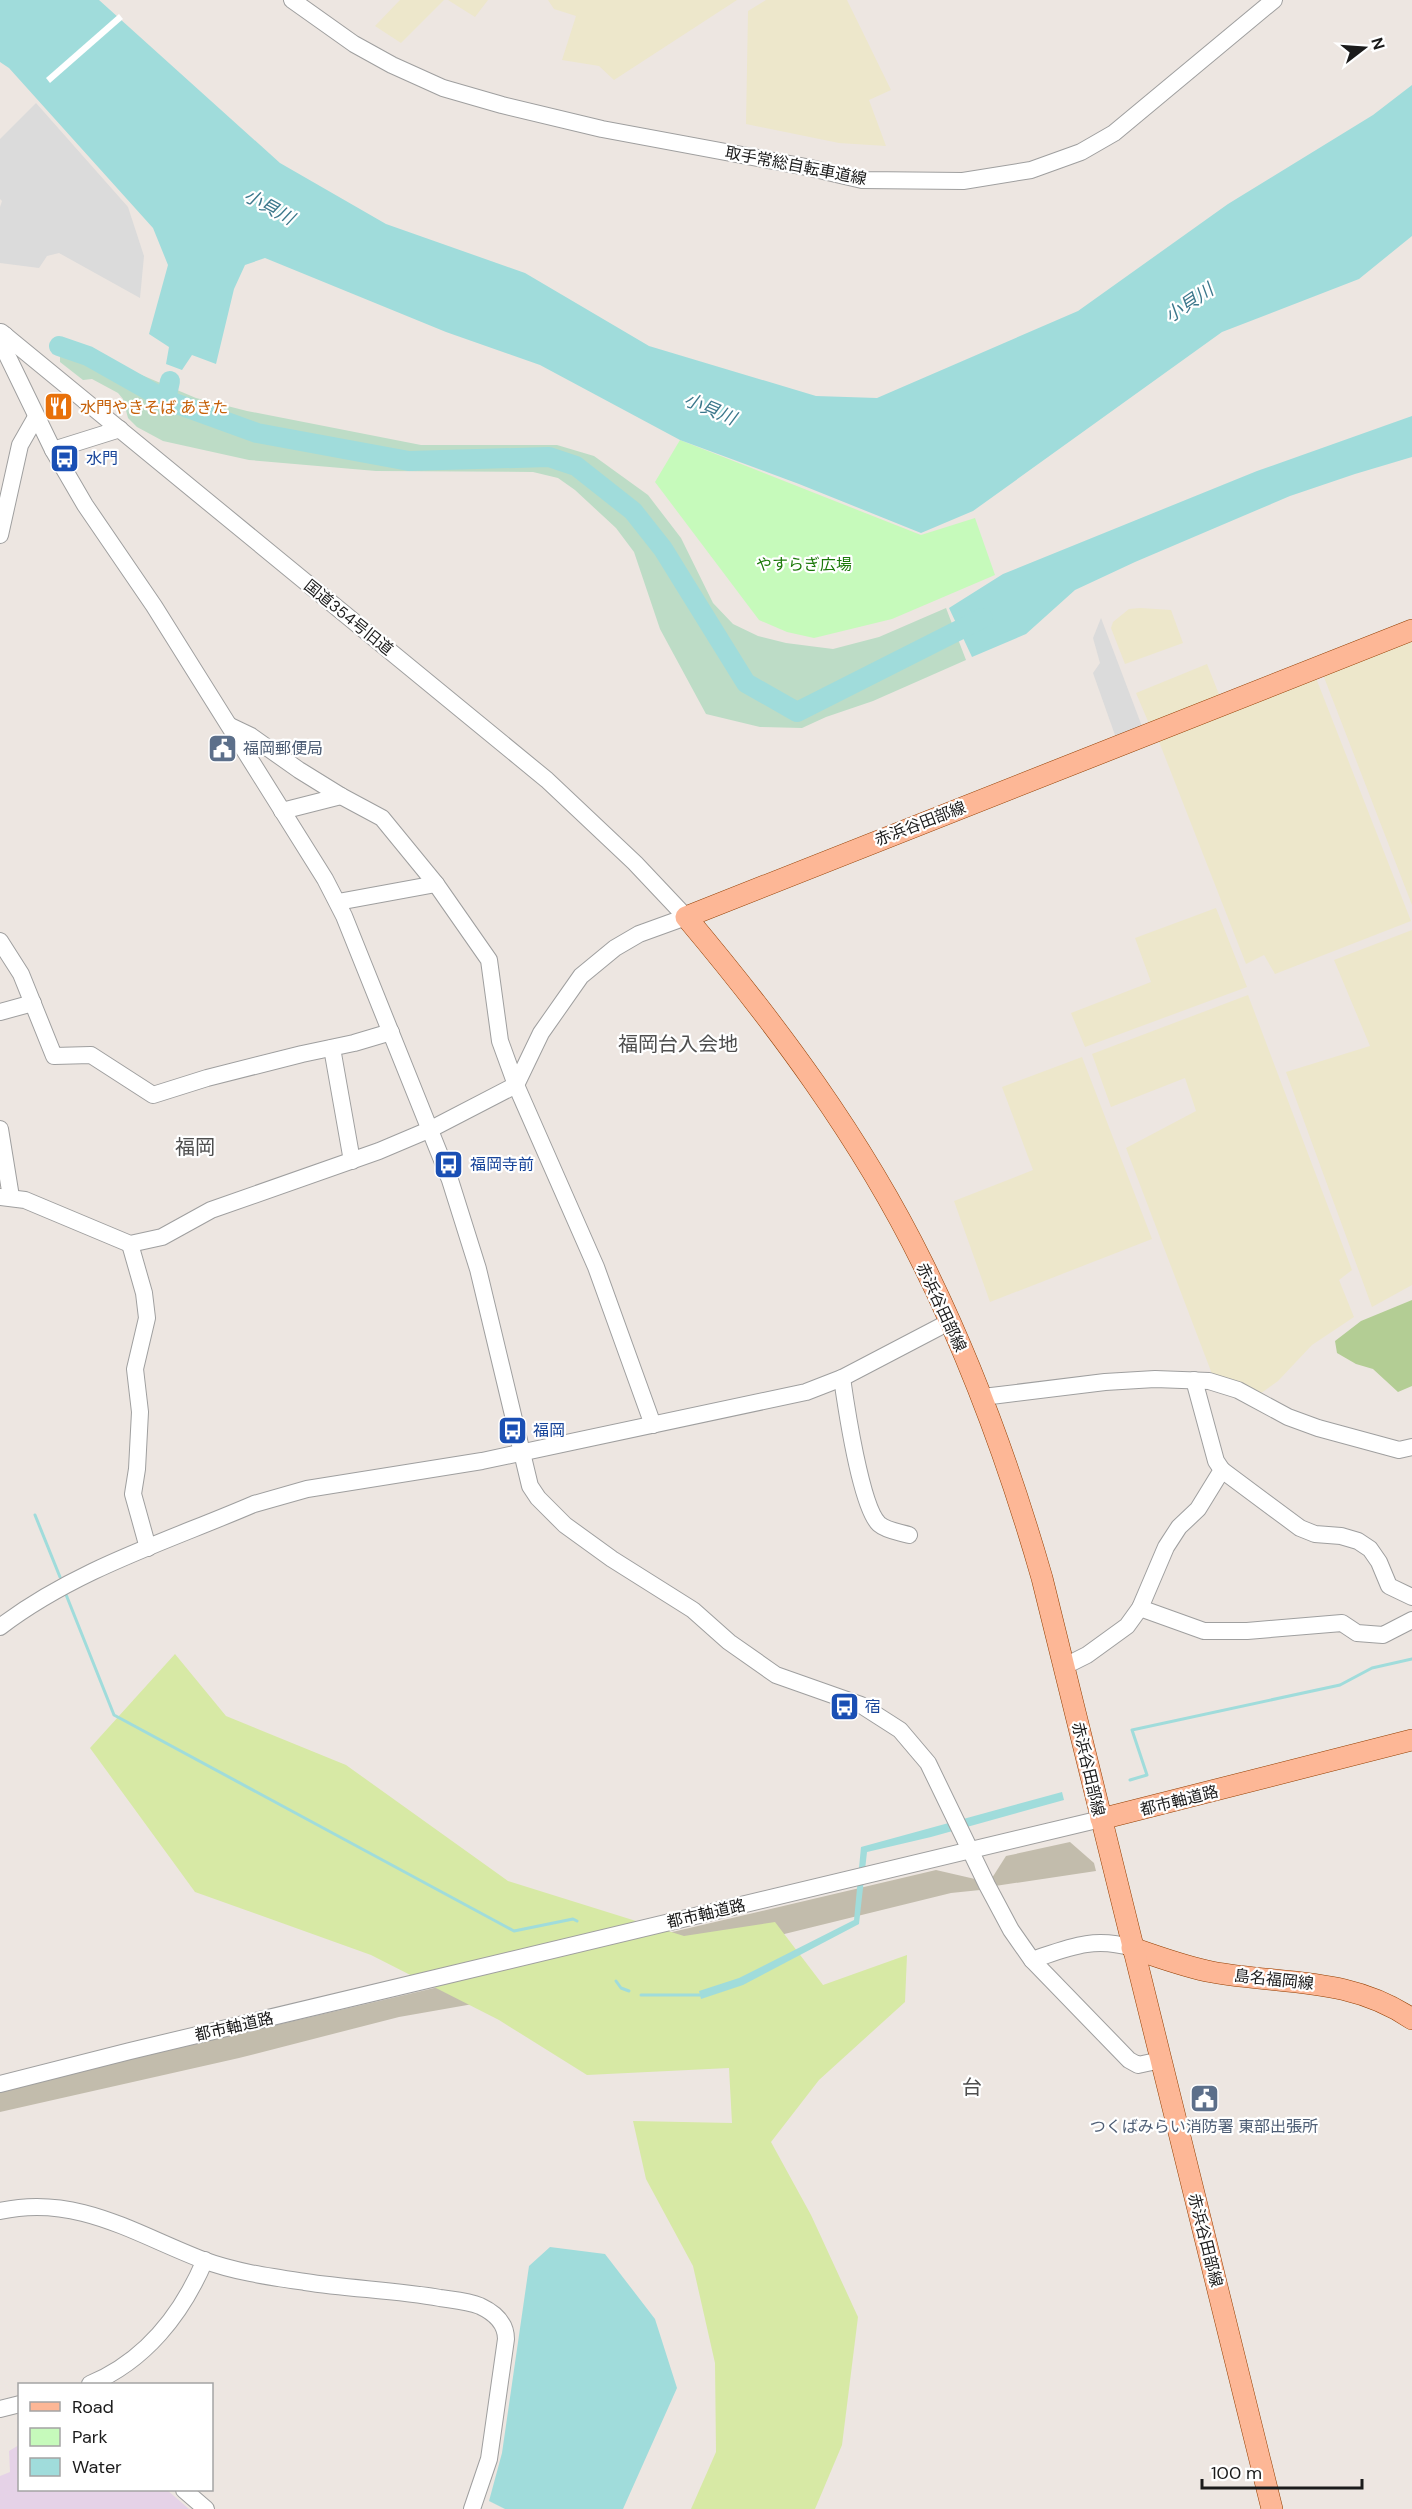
<svg xmlns="http://www.w3.org/2000/svg" width="1412" height="2509" font-family="'DM Sans','Noto Sans JP',sans-serif">
<style>
.industrial{fill:#e5d2e7}
.construction{fill:#c2bcac}
.farmland{fill:#ede7cb}
.grass{fill:#d7e9a5}
.forest{fill:#b3cd94}
.wetland{fill:#bddcc6}
.park{fill:#c6fabb}
.parking{fill:#dbdbdb}
.water{fill:#a0dcdb}
.pier{fill:#fff}
.lines{fill:none;stroke-linecap:round;stroke-linejoin:round}
.stream{stroke:#a0dcdb;stroke-width:3}
.river{stroke:#a0dcdb;stroke-width:20}
.minor-casing{stroke:#9f9f9f;stroke-width:18}
.major-casing{stroke:#933e00;stroke-width:22}
.minor{stroke:#fff;stroke-width:16}
.major{stroke:#fdb796;stroke-width:21}
.labels{text-anchor:middle;stroke-width:4.5;stroke-linejoin:round;paint-order:stroke}
.street-label{font-size:16px;fill:#1b1b1b;stroke:#fff}
.food-label{font-size:16px;fill:#c56008;stroke:#fff;text-anchor:start}
.transit-label{font-size:16px;fill:#164399;stroke:#fff;text-anchor:start}
.park-label{font-size:16px;fill:#1c790a;stroke:#fff}
.service-label{font-size:16px;fill:#4e5e75;stroke:#fff;text-anchor:start}
.water-label{font-size:18px;font-style:italic;fill:#3c788c;stroke:#fff}
.quarter-label{font-size:20px;fill:#4e4e4e;stroke:#fff}
</style>
<rect width="100%" height="100%" fill="#ede6e1"/>
<polygon class="industrial" points="19,2445 20,2490 167,2490 189,2509 0,2509 0,2476 10,2472 9,2451"/>
<g class="construction">
<polygon points="1070,1842 1094,1863 1096,1871 995,1886 992,1878 1006,1856"/>
<polygon points="936,1870 975,1879 980,1890 951,1893 569,1987 399,2017 239,2058 0,2112 0,2090"/>
</g>
<g class="farmland">
<polygon points="400,0 444,0 401,43 375,26"/>
<polygon points="448,0 488,0 475,17"/>
<polygon points="548,0 737,0 614,80 599,66 562,60 576,16 554,9"/>
<polygon points="766,0 847,0 891,90 869,100 886,146 839,143 746,124 748,11"/>
<polygon points="1140,608 1171,610 1183,643 1125,664 1111,628 1113,622 1129,609"/>
<polygon points="1412,637 1412,905 1322,672"/>
<polygon points="1207,664 1220,697 1150,726 1136,693"/>
<polygon points="1316,678 1411,921 1275,974 1264,955 1246,964 1158,739"/>
<polygon points="1216,908 1247,987 1085,1047 1071,1013 1151,982 1135,938"/>
<polygon points="1412,930 1412,1285 1372,1307 1286,1072 1370,1046 1334,960"/>
<polygon points="1248,995 1352,1270 1339,1280 1354,1317 1312,1345 1278,1381 1260,1394 1212,1374 1126,1148 1196,1111 1185,1078 1111,1107 1092,1054"/>
<polygon points="1082,1057 1152,1239 990,1302 954,1201 1033,1170 1002,1087"/>
</g>
<polygon class="grass" points="175,1654 226,1716 346,1765 508,1881 684,1936 775,1922 823,1985 907,1955 905,2002 819,2080 771,2142 811,2215 858,2317 842,2445 815,2509 691,2509 716,2452 715,2363 693,2266 646,2179 633,2121 732,2123 729,2068 587,2075 499,2020 371,1955 195,1892 90,1748"/>
<polygon class="forest" points="1412,1300 1412,1386 1398,1392 1373,1369 1356,1364 1337,1353 1335,1341 1361,1321"/>
<polygon class="wetland" points="60,339 76,342 125,368 196,398 247,411 421,445 557,445 594,456 648,495 681,538 713,603 733,624 758,636 786,643 833,649 879,637 946,608 966,660 873,701 826,717 802,728 760,727 706,714 660,629 634,552 616,528 575,490 558,478 533,472 376,471 249,460 163,441 137,427 128,418 123,399 118,393 92,379 83,380 60,362"/>
<polygon class="park" points="680,440 921,535 975,518 995,575 892,619 814,638 787,632 759,620 655,482"/>
<g class="parking">
<polygon points="36,103 128,207 144,256 140,298 59,253 47,256 39,268 0,263 0,207 2,201 0,199 0,139"/>
<polygon points="1101,618 1143,729 1116,738 1093,673 1100,663 1093,638"/>
</g>
<g class="water">
<polygon points="0,0 99,0 280,163 386,224 525,273 649,346 816,396 877,398 1078,311 1228,204 1373,115 1412,85 1412,236 1359,279 1222,332 973,511 921,533 799,484 680,440 540,365 446,332 265,258 245,265 234,289 216,364 192,355 182,370 166,364 169,347 149,334 168,265 153,228 9,68 0,62"/>
<polygon points="1412,416 1412,457 1355,474 1290,496 1135,562 1075,590 1026,634 972,657 949,608 1003,574 1257,471"/>
<polygon points="1062,1792 1064,1800 931,1837 867,1852 859,1924 743,1985 701,1999 699,1991 739,1978 854,1920 861,1847"/>
<polygon points="550,2247 605,2254 655,2319 677,2388 623,2509 505,2509 489,2501 502,2453 529,2266"/>
</g>
<polygon class="pier" points="119,14 123,19 50,83 46,78"/>
<g class="lines">
<g class="stream">
<polyline points="35,1515 60,1577"/>
<polyline points="65,1592 114,1715 514,1931 573,1919 577,1921"/>
<polyline points="1130,1780 1147,1775 1132,1730 1340,1685 1372,1668 1412,1659"/>
<polyline points="616,1981 621,1988 629,1991"/>
<polyline points="641,1995 702,1995"/>
</g>
<g class="river">
<polyline points="59,346 88,356 166,400 257,433 409,461 549,457 576,466 633,511 663,549 746,683 797,712 983,618"/>
<polyline points="166,400 170,381"/>
</g>
<defs>
<g id="minor">
<polyline points="292,0 354,44 392,65 443,88 502,105 602,129 806,167 862,180 963,181 1031,170 1081,152 1114,133 1274,0"/>
<polyline points="5,335 7,355 53,450 85,505 154,606 325,879 344,916 450,1180 478,1269 530,1486 538,1498 565,1525 612,1559 693,1610 729,1642 776,1675 861,1705 900,1730 928,1763 987,1885 1011,1930 1032,1960 1129,2060 1138,2065 1161,2060"/>
<polyline points="53,450 120,429"/>
<polyline points="0,535 20,445 36,417"/>
<polyline points="230,726 251,736 299,770 341,796 382,818 436,884 489,960 500,1041 516,1085 596,1267 653,1425"/>
<polyline points="282,811 341,796"/>
<polyline points="338,902 436,884"/>
<polyline points="0,941 21,974 54,1056 91,1055 153,1095 207,1078 302,1054 354,1043 391,1032"/>
<polyline points="0,1012 33,1003"/>
<polyline points="332,1048 352,1161"/>
<polyline points="0,1129 11,1197"/>
<polyline points="0,1197 25,1200 130,1244 162,1237 211,1210 379,1151 431,1129 516,1085 541,1033 581,976 615,948 639,934 686,917 635,863 547,780 1,332"/>
<polyline points="130,1244 144,1293 147,1318 135,1369 140,1412 137,1469 133,1494 148,1548"/>
<path d="M842,1378c4,28 19,129 37,146 8,7 21,8 30,11"/>
<polyline points="983,1397 1105,1382 1155,1379 1209,1381 1238,1390 1288,1417 1318,1428 1399,1450 1412,1447"/>
<polyline points="1222,1470 1300,1528 1315,1534 1341,1536 1358,1541 1370,1549 1379,1562 1389,1586 1412,1597"/>
<polyline points="1140,1608 1204,1631 1247,1631 1342,1623 1357,1633 1383,1635 1412,1620"/>
<path d="M0,1627c76,-58 168,-86 254,-123l53,-15 175,-28 324,-69 36,-14 109,-57"/>
<polyline points="1065,1666 1087,1655 1127,1626 1140,1608 1166,1547 1179,1527 1198,1509 1222,1470 1216,1461 1194,1380"/>
<path d="M1032,1960c36,-12 61,-24 100,-12"/>
<polyline points="0,2084 130,2051 1101,1819"/>
<path d="M0,2211c77,-17 135,23 203,49 32,12 68,17 102,22 45,7 90,8 135,16 13,2 28,3 40,8 15,7 26,17 26,33l-17,120 -17,50"/>
<path d="M90,2384c55,-23 92,-70 115,-124"/>
<polyline points="0,2409 20,2404"/>
<polyline points="184,2490 206,2509"/>
</g>
<g id="major">
<polyline points="1101,1819 1412,1740"/>
<path d="M1132,1948c27,9 53,19 80,24 70,13 137,4 200,47"/>
<path d="M1272,2509l-230,-931c-31,-108 -69,-213 -119,-314 -62,-126 -147,-240 -237,-347l726,-287"/>
</g>
</defs>
<use href="#minor" class="minor-casing"/>
<use href="#major" class="major-casing"/>
<use href="#minor" class="minor"/>
<use href="#major" class="major"/>
</g>
<defs>
<symbol id="restaurant-square" viewBox="-11 -11 22 22"><rect x="-9" y="-9" width="18" height="18" rx="4" fill="#e8710a" stroke="#fff"/><path d="M-5-6h1v4h1v-4h1v4h1v-4h1v5L-1.5 .5V6h-2V.5L-5-1ZM5-6V6H3V1.5H1.5Q1.5-4 5-6Z" fill="#fff"/></symbol>
<symbol id="bus-square" viewBox="-11 -11 22 22"><rect x="-9" y="-9" width="18" height="18" rx="4" fill="#1a4fb4" stroke="#fff"/><path d="M-5-6H5V4H4V6H2V4H-2V6H-4V4H-5ZM-3.5-4V0h7V-4ZM-3.5 1.2v1.5H-2V1.2ZM2 1.2v1.5H3.5V1.2Z" fill="#fff"/></symbol>
<symbol id="civic-square" viewBox="-11 -11 22 22"><rect x="-9" y="-9" width="18" height="18" rx="4" fill="#5c6f8a" stroke="#fff"/><path d="M-.6-6.5H3V-4.5H.6V-3L4-1V1h2V6H-6V1h2V-1L-.6-3ZM-1.2 2.5V6h2.4V2.5Z" fill="#fff"/></symbol>
</defs>
<g fill-rule="evenodd">
<use href="#restaurant-square" x="42" y="390" width="33" height="33"/>
<use href="#bus-square" x="48" y="442" width="33" height="33"/>
<use href="#civic-square" x="206" y="732" width="33" height="33"/>
<use href="#bus-square" x="432" y="1148" width="33" height="33"/>
<use href="#bus-square" x="496" y="1414" width="33" height="33"/>
<use href="#bus-square" x="828" y="1690" width="33" height="33"/>
<use href="#civic-square" x="1188" y="2082" width="33" height="33"/>
</g>
<g class="labels">
<g class="street-label">
<text transform="translate(796 165) rotate(11)" y="6">取手常総自転車道線</text>
<text transform="translate(349 617) rotate(39)" y="6">国道354号旧道</text>
<text transform="translate(920 823) rotate(-21)" y="6">赤浜谷田部線</text>
<text transform="translate(942 1307) rotate(65)" y="6">赤浜谷田部線</text>
<text transform="translate(1089 1769) rotate(77)" y="6">赤浜谷田部線</text>
<text transform="translate(1179 1800) rotate(-14)" y="6">都市軸道路</text>
<text transform="translate(706 1913) rotate(-13)" y="6">都市軸道路</text>
<text transform="translate(1274 1979) rotate(6)" y="6">島名福岡線</text>
<text transform="translate(234 2026) rotate(-13)" y="6">都市軸道路</text>
<text transform="translate(1206 2240) rotate(76)" y="6">赤浜谷田部線</text>
</g>
<g class="food-label">
<text x="80" y="413">水門やきそば あきた</text>
</g>
<g class="transit-label">
<text x="86" y="464">水門</text>
<text x="470" y="1170">福岡寺前</text>
<text x="533" y="1436">福岡</text>
<text x="865" y="1712">宿</text>
</g>
<g class="park-label">
<text x="804" y="570">やすらぎ広場</text>
</g>
<g class="service-label">
<text x="243" y="754">福岡郵便局</text>
<text x="1204" y="2132" text-anchor="middle">つくばみらい消防署 東部出張所</text>
</g>
<g class="water-label">
<text transform="translate(269 207) rotate(29)" y="6">小貝川</text>
<text transform="translate(1189 303) rotate(-34)" y="6">小貝川</text>
<text transform="translate(710 409) rotate(23)" y="6">小貝川</text>
</g>
<g class="quarter-label">
<text x="678" y="1051">福岡台入会地</text>
<text x="195" y="1154">福岡</text>
<text x="972" y="2094">台</text>
</g>
</g>
<rect x="18" y="2383" width="195" height="108" fill="#ffffff" stroke="#a4a4a4" stroke-width="1.5"/>
<rect x="30" y="2402" width="30" height="9" fill="#fdb796" stroke="#a4a4a4" stroke-width="1.5"/>
<text x="72" y="2413" font-size="18" fill="#1b1b1b">Road</text>
<rect x="30" y="2428" width="30" height="18" fill="#c6fabb" stroke="#a4a4a4" stroke-width="1.5"/>
<text x="72" y="2443" font-size="18" fill="#1b1b1b">Park</text>
<rect x="30" y="2458" width="30" height="18" fill="#a0dcdb" stroke="#a4a4a4" stroke-width="1.5"/>
<text x="72" y="2473" font-size="18" fill="#1b1b1b">Water</text>
<g transform="translate(1364 48) rotate(73)" stroke="#ffffff" stroke-width="4.5" paint-order="stroke">
<path d="M0-4.5L10 22L0 15L-10 22Z" fill="#1b1b1b"/>
<text y="-9" font-size="16" font-weight="bold" text-anchor="middle" fill="#1b1b1b">N</text>
</g>
<path d="M1202 2479v9h160v-9" fill="none" stroke="#1b1b1b" stroke-width="3"/>
<text x="1211" y="2479" font-size="18" fill="#1b1b1b" stroke="#ffffff" stroke-width="4.5" paint-order="stroke">100 m</text>
</svg>
